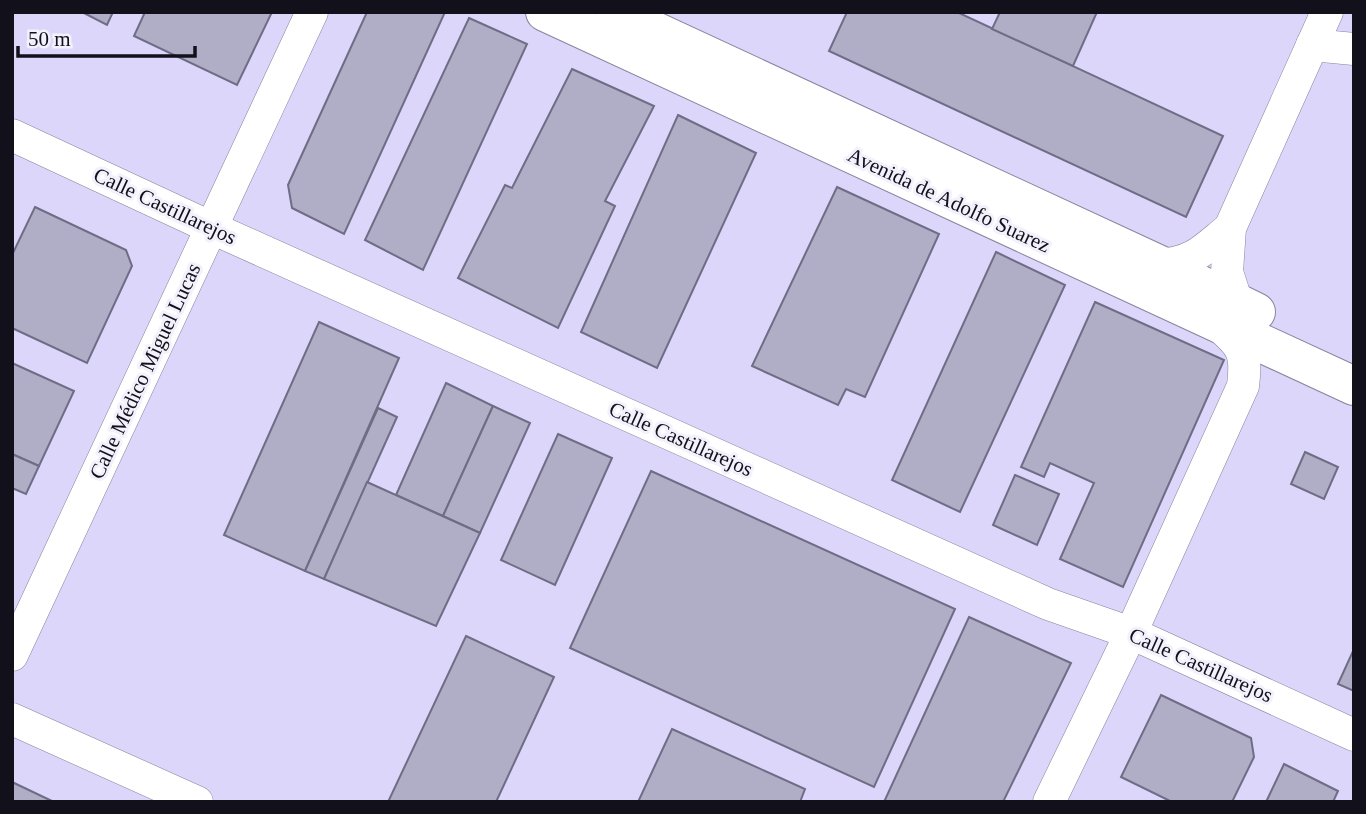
<svg xmlns="http://www.w3.org/2000/svg" width="1366" height="814" font-family="'Times New Roman',serif">
<style>
.built{fill:#dbd6fa}
.building{fill:#b0adc7;stroke:#6f6c85;stroke-width:2}
.lines{fill:none;stroke-linecap:round;stroke-linejoin:round}
.minor-casing{stroke:#87849d;stroke-width:33}
.major-casing{stroke:#87849d;stroke-width:40}
.minor{stroke:#fff;stroke-width:32}
.major{stroke:#fff;stroke-width:38}
.labels{text-anchor:middle;stroke-width:6;stroke-linejoin:round;paint-order:stroke}
.street-label{font-size:21px;fill:#12101a;stroke:#f2f1fc}
</style>
<rect width="100%" height="100%" fill="#e5e2fe"/>
<rect class="built" x="12" y="12" width="1342" height="790"/>
<g class="building">
<polygon points="82,12 113,12 107,25"/>
<polygon points="145,12 272,12 237,85 134,36"/>
<polygon points="367,12 445,12 344,234 292,208 288,185"/>
<polygon points="847,12 957,12 1223,136 1186,217 829,51"/>
<polygon points="1000,12 1097,12 1073,66 992,29"/>
<polygon points="469,18 527,44 423,270 365,240"/>
<polygon points="572,69 654,106 605,201 615,206 558,328 458,278 505,185 512,188"/>
<polygon points="678,115 756,153 657,368 581,332"/>
<polygon points="837,187 939,234 865,397 846,389 838,405 752,366"/>
<polygon points="35,207 126,250 132,266 87,363 12,328 12,255"/>
<polygon points="996,252 1065,285 960,512 892,480"/>
<polygon points="1095,302 1224,360 1123,587 1060,559 1094,483 1050,463 1044,477 1021,467"/>
<polygon points="319,322 399,358 305,571 224,535"/>
<polygon points="12,363 74,391 39,466 12,454"/>
<polygon points="446,383 493,406 443,516 396,495"/>
<polygon points="493,406 530,423 480,533 443,516"/>
<polygon points="378,408 397,417 324,579 305,571"/>
<polygon points="558,434 612,458 555,585 501,560"/>
<polygon points="1305,452 1338,467 1324,499 1291,484"/>
<polygon points="12,454 39,466 26,494 12,488"/>
<polygon points="651,471 955,609 874,787 570,648"/>
<polygon points="1015,475 1059,494 1037,545 993,525"/>
<polygon points="367,482 480,533 436,626 324,579"/>
<polygon points="969,617 1071,663 1003,802 884,802"/>
<polygon points="466,636 554,677 496,802 388,802"/>
<polygon points="1354,649 1354,691 1338,684"/>
<polygon points="1161,695 1251,738 1254,757 1232,802 1172,802 1121,777"/>
<polygon points="672,729 805,789 800,802 638,802"/>
<polygon points="1284,764 1338,791 1333,802 1266,802"/>
<polygon points="12,782 54,802 12,802"/>
</g>
<g class="lines">
<defs>
<g id="minor">
<polyline points="1312,45 1354,49"/>
<polyline points="12,135 212,228 1048,604 1131,633 1354,735"/>
<path d="M1160,265c35,-3 44,-16 70,-37"/>
<polyline points="1237,303 1227,272 1230,228 1327,12"/>
<polyline points="12,655 312,12"/>
<polyline points="12,719 197,802"/>
<path d="M1049,802l82,-169 112,-247c4,-33 0,-40 -25,-61"/>
</g>
<g id="major">
<polyline points="545,12 1354,386"/>
<polyline points="614,12 1160,265 1256,312"/>
</g>
</defs>
<use href="#minor" class="minor-casing"/>
<use href="#major" class="major-casing"/>
<use href="#minor" class="minor"/>
<use href="#major" class="major"/>
</g>
<g class="labels">
<g class="street-label">
<text transform="translate(949 200) rotate(25)" y="7">Avenida de Adolfo Suarez</text>
<text transform="translate(165 206) rotate(25)" y="7">Calle Castillarejos</text>
<text transform="translate(145 371) rotate(-65)" y="7">Calle Médico Miguel Lucas</text>
<text transform="translate(681 439) rotate(24)" y="7">Calle Castillarejos</text>
<text transform="translate(1201 665) rotate(24)" y="7">Calle Castillarejos</text>
</g>
</g>
<rect width="1366" height="814" fill="none" stroke="#12101a" stroke-width="28"/>
<path d="M18 46v10h177v-10" fill="none" stroke="#12101a" stroke-width="3.5"/>
<text x="28" y="46" font-size="21" fill="#12101a" stroke="#f2f1fc" stroke-width="5" paint-order="stroke">50 m</text>
</svg>
